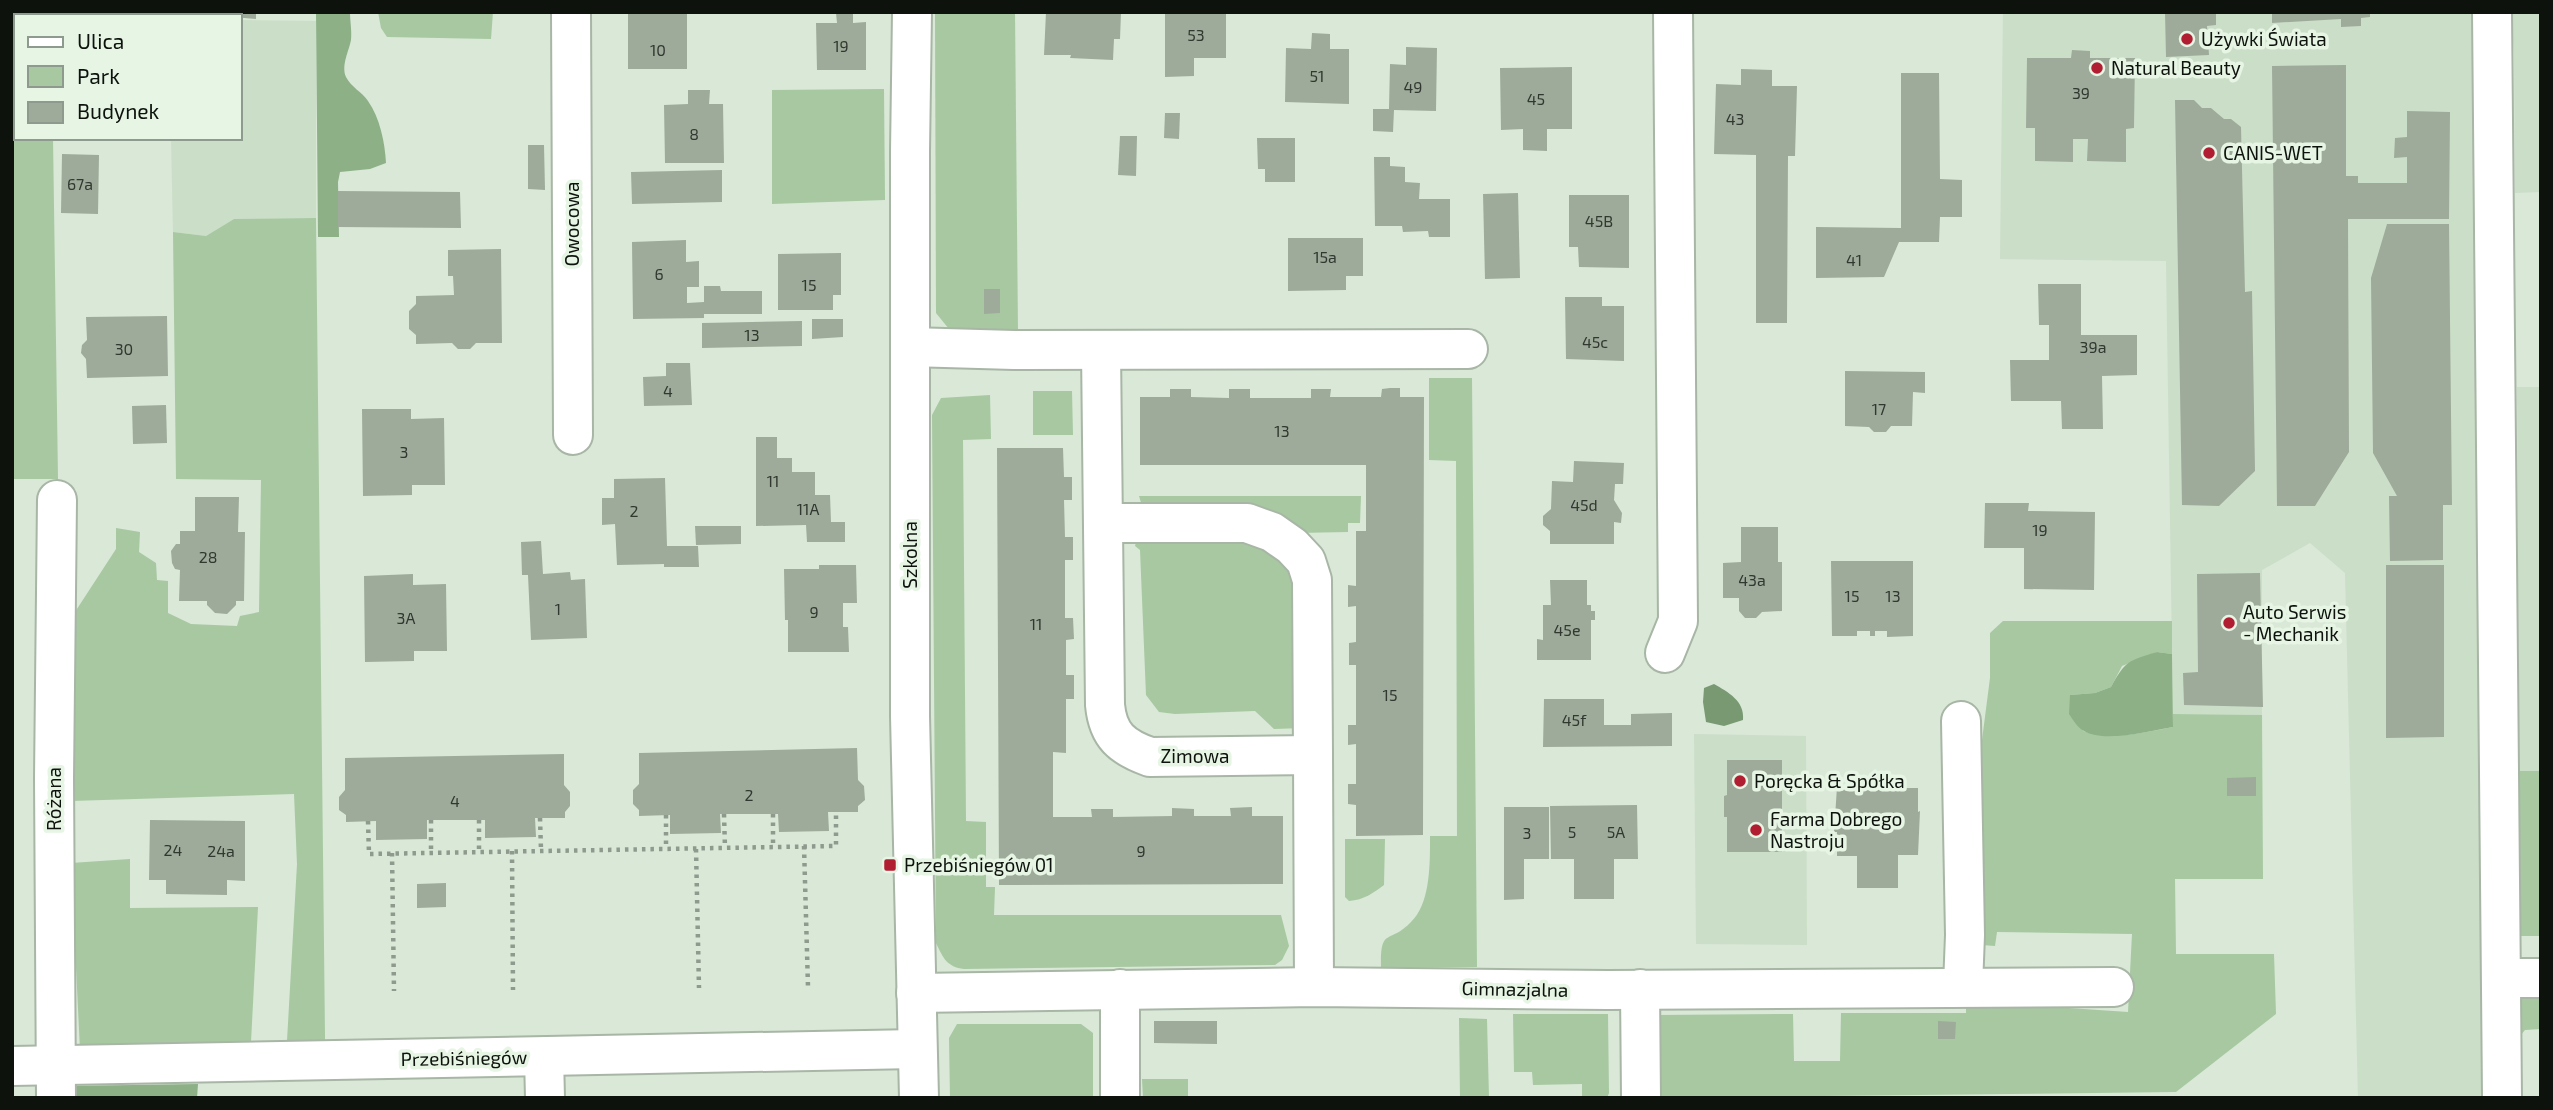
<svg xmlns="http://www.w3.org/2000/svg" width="2553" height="1110" font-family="'Exo 2',sans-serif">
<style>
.built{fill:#cbdec7}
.green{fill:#a7c8a1}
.forest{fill:#8db087}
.water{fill:#789972}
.building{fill:#9eab9b}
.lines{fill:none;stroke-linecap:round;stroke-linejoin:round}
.minor-casing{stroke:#a8b6a6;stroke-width:42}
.path{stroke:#8e9a8d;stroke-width:4.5;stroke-dasharray:3.5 5;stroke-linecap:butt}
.minor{stroke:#fff;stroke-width:38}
.poi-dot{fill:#b11e32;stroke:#e6f5e4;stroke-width:2.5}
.labels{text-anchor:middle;stroke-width:7;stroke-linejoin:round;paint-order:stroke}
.number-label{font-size:16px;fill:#313830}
.poi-label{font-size:19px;fill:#0d120c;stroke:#e6f5e4;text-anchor:start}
.street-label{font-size:19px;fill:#0d120c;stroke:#e6f5e4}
</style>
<rect width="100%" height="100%" fill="#d9e8d7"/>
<g class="built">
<polygon points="2003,12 2474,12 2483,1098 2358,1098 2345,573 2310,543 2262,570 2262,715 2173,714 2166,261 2000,259"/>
<polygon points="2508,12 2541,12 2541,192 2515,193 2514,55 2512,26 2508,22"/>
<polygon points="240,20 316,21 316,218 234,219 206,236 173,232 171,138 240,138"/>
<polygon points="2517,387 2541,387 2541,771 2519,771"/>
<polygon points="1694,734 1806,736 1807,945 1696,944"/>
</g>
<g class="green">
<polygon points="378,12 493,12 491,39 387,37 381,28"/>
<polygon points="935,12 1015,12 1018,332 949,329 936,313"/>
<polygon points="884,89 885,200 772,204 772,90"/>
<polygon points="12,121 16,121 16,138 53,138 58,479 12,479"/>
<polygon points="316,218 325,1037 325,1045 291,1046 287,1041 297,864 294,794 71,801 75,612 116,549 116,528 140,532 139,552 156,563 157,580 168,581 168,613 191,624 237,626 240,616 259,612 261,480 176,479 173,232 206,236 234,219"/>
<path d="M1429,378h43l5,589 -96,1c-1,-42 8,-23 30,-46 20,-19 19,-61 19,-86h27l-1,-375 -27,-1z"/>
<polygon points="1033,391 1072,391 1073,435 1033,435"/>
<path d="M990,395l1,44 -28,1 3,381 20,1v65h9l-1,28h287l8,31 -7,14 -7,5 -311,4c-17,-2 -21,-11 -28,-26l-4,-528 9,-17z"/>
<polygon points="1139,496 1361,496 1360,523 1348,523 1348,532 1297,533 1142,506"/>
<polygon points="1251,540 1294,566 1303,728 1274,729 1255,711 1175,714 1159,712 1146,695 1140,550 1135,546 1136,542"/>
<path d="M2003,621h169v33l-15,-2 -35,14 -11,21 -16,6 -25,2 13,36c29,9 60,2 90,-4v-13l89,1 1,164h-88l1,75h98l2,60 -100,78 -518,6v-83l135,-1 1,47h46l1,-48h125v-12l162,11 4,-78 -135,-2 -2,14 -13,-1v-205l8,-62v-45z"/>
<polygon points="2519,771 2541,771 2541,936 2521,936"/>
<path d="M1345,839h40l-1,46c-11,8 -20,15 -35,16l-4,-4z"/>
<polygon points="130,859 130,908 258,907 251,1042 246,1048 80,1050 71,863"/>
<polygon points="2541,990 2541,1029 2525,1030 2515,1042 2516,1004 2523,993"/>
<polygon points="1513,1014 1608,1014 1609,1093 1607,1098 1582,1098 1582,1084 1533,1085 1532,1072 1514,1072"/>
<polygon points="1459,1018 1487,1019 1489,1098 1460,1098"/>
<polygon points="957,1024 1081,1024 1093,1033 1093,1098 950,1098 949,1038"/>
<polygon points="1142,1079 1188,1079 1188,1098 1143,1098"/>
</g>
<g class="forest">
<path d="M316,12h34c0,9 2,19 1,28 -2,11 -10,25 -5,37 5,10 16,15 22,24 12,17 17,42 18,62l-16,6 -30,3 -2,10 1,55h-21z"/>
<path d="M2157,652l15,2 1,73c-22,4 -69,16 -89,4 -6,-3 -11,-11 -15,-17l1,-19 25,-2 16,-6c15,-27 17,-26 46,-35z"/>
<polygon points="198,1084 197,1098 68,1098 68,1086"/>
</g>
<path class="water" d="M1714,684c14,8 31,17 29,36l-19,6 -18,-4 -3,-20 1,-14z"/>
<g class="building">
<rect x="14" y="12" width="37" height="4"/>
<polygon points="222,12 256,12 256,19 221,16"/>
<rect x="628" y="12" width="59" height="57"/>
<polygon points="1046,12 1121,12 1120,39 1114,39 1113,60 1070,58 1071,55 1044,55"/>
<polygon points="1165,12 1226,12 1226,58 1194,58 1194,76 1165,77"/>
<polygon points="2165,12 2216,12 2216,25 2207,26 2209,55 2166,57"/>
<polygon points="2272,12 2370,12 2370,17 2361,18 2361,26 2341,27 2341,19 2272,23"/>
<polygon points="836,13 853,13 853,23 866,22 866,70 817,70 816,23 837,23"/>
<polygon points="1312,33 1330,34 1330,49 1349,49 1349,104 1285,102 1286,48 1311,49"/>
<polygon points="1406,47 1437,48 1436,111 1394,110 1393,132 1373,131 1373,109 1389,109 1390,64 1406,65"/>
<polygon points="2072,50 2090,51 2090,58 2135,58 2134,128 2126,129 2126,162 2087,161 2088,139 2073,139 2073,162 2035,161 2035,128 2026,128 2027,58 2071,58"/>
<polygon points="2346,65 2346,176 2358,176 2358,183 2407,183 2407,157 2394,158 2395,138 2407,137 2407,111 2450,112 2449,219 2348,219 2349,452 2315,506 2277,506 2272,66"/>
<polygon points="1572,67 1572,129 1547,129 1547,151 1523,150 1523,129 1501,130 1500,68"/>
<polygon points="1741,69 1772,70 1772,86 1797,86 1795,156 1788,156 1787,323 1756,323 1756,155 1714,154 1716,84 1741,85"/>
<polygon points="1901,73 1939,73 1940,179 1962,180 1962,217 1940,217 1939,242 1899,242 1884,277 1816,278 1816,227 1901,228"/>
<polygon points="688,90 710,90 709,104 723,104 724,163 665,163 664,105 688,104"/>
<polygon points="2175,100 2194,100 2202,108 2211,108 2224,119 2231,119 2241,127 2245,292 2252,291 2255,471 2219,506 2182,505"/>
<polygon points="1165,113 1180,113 1179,139 1164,138"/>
<polygon points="1120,136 1137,136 1136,176 1118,175"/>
<polygon points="1257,138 1295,138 1295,182 1265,182 1265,169 1258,169"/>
<polygon points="528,145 544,145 545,190 528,189"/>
<polygon points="62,154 99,155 98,214 61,213"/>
<polygon points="1374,157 1390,157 1390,166 1405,167 1405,182 1420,183 1419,199 1450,199 1450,237 1429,237 1428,231 1403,232 1402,226 1375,226"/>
<polygon points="722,170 722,202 632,204 631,172"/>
<polygon points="338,191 460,192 461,228 338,227"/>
<polygon points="1518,193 1520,278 1485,279 1483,194"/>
<polygon points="1569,195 1629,195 1629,268 1579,267 1578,247 1569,247"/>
<polygon points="2387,224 2449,224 2452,505 2443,505 2443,560 2390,561 2389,496 2397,496 2373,453 2371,278"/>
<polygon points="1288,238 1363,238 1363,276 1346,276 1346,290 1288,291"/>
<polygon points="686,240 686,262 699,261 699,287 687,287 687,303 704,302 704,286 720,286 721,291 762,291 762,314 704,314 704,318 633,319 632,242"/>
<polygon points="501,249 502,343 476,343 470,349 458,349 452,343 416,344 416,335 409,329 409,311 416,304 416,296 454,295 453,276 448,276 448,250"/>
<polygon points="841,253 841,295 833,295 833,310 778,310 778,254"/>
<polygon points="2038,284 2081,284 2081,335 2137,335 2137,375 2102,376 2103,429 2062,429 2061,401 2011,401 2010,360 2049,360 2049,325 2039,325"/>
<polygon points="984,289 1000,289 1000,313 984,314"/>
<polygon points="1565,297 1602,297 1602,306 1624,306 1624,361 1566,359"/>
<polygon points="167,316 168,376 87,378 86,359 81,353 82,345 87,340 86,317"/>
<polygon points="812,319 843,319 843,337 812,339"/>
<polygon points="802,321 802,346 702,348 702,323"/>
<polygon points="666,363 690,363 692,405 644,406 643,377 666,376"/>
<polygon points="1845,371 1925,372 1925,393 1913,392 1912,426 1891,426 1886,432 1874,432 1869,427 1845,426"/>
<polygon points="1390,388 1400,388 1400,397 1424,397 1423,835 1356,836 1356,805 1348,804 1348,784 1356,784 1356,744 1348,745 1348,725 1356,725 1356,665 1349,665 1349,643 1356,642 1356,606 1348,607 1348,585 1356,586 1356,531 1366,531 1366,465 1140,465 1140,397 1170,397 1170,389 1191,389 1191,397 1229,398 1229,389 1250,389 1250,398 1311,398 1311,389 1331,389 1330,397 1381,397 1382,389"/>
<polygon points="166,405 167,443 133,444 132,406"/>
<polygon points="362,409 411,409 411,419 444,418 445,485 412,485 412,495 363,496"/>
<polygon points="756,437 777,437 777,458 792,458 792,472 815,472 815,495 830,495 831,522 845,522 845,542 807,542 806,525 756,526"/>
<polygon points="997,448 1063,448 1064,477 1072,477 1072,500 1064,500 1065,537 1073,537 1073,560 1065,560 1065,618 1073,618 1074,639 1066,640 1066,675 1074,675 1074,699 1066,699 1066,753 1053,752 1053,817 1092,817 1091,809 1113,809 1113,817 1172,816 1172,808 1194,809 1194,816 1231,816 1230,808 1252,807 1252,816 1283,816 1283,884 999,885"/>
<polygon points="1574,461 1624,463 1623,484 1615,484 1614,500 1622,513 1621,523 1614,522 1614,544 1550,544 1550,531 1543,525 1543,516 1551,509 1552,481 1573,482"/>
<polygon points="665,478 667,546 698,546 699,567 664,567 664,564 617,565 615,524 602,525 602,498 614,498 614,479"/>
<polygon points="195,497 239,497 238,532 245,532 244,601 236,601 236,605 227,614 215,613 207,605 207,601 179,601 180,570 175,569 172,563 171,551 176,544 180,544 180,531 195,531"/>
<polygon points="1985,503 2029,503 2028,511 2095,512 2094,590 2024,589 2024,548 1984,548"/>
<polygon points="695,526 741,526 741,544 696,545"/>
<polygon points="1741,527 1778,527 1778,562 1782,562 1782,611 1762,612 1756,618 1745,618 1739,611 1739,598 1723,598 1723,563 1741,562"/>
<polygon points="541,541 543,574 570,572 571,580 585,579 587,638 531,640 528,575 522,575 521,542"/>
<polygon points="1831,561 1913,561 1913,636 1887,637 1887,631 1875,631 1875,636 1870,636 1870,631 1857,631 1857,636 1832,636"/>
<polygon points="819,565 856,565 857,603 843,603 843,627 848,627 849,652 788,652 788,620 785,620 784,569 819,569"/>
<polygon points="2386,565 2444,565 2444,737 2386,738"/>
<polygon points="2260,573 2263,707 2184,705 2183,673 2198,672 2197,574"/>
<polygon points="413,574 413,585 446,584 447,651 414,651 414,661 365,662 364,576"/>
<polygon points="1550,580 1587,580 1587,605 1591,605 1591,611 1595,611 1595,620 1591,620 1591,660 1537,660 1537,639 1543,640 1543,605 1551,605"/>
<polygon points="1544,699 1604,699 1604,725 1631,725 1631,714 1672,713 1672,746 1543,747"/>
<polygon points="857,748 858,780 864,786 865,800 858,806 858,812 828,812 829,831 779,832 778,814 720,814 721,833 670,834 670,815 639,816 639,810 633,804 633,790 639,784 639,753"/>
<polygon points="564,754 564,785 570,792 570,806 565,812 565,818 535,818 536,837 485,838 485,820 427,820 427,839 376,840 376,821 346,822 346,815 339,810 339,797 345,790 345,758"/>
<polygon points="1727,760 1782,760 1782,852 1727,852 1727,817 1724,817 1724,796 1727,795"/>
<polygon points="1851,777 1903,777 1903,788 1918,788 1918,812 1920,811 1918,855 1898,855 1898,888 1857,888 1857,856 1837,856 1837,832 1834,832 1837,787 1851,788"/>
<polygon points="2256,777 2256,796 2227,796 2227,778"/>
<polygon points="1637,805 1638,859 1614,859 1614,899 1574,899 1574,859 1551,859 1550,806"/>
<polygon points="1504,807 1549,807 1549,859 1524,859 1524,899 1504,900"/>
<polygon points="150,820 245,821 245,881 227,880 227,895 166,894 166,880 149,880"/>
<polygon points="446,883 446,907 417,908 417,884"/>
<polygon points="1154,1021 1217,1021 1217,1044 1154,1043"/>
<polygon points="1938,1021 1956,1022 1955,1039 1938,1039"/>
</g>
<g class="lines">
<defs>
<g id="minor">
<polyline points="571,12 573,435"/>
<polyline points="912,12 910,151 910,716 919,1098"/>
<polyline points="2492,12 2502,1098"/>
<polyline points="910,347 1014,350 1468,349"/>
<path d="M1101,350l4,355c3,31 17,42 45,52l163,-2 1,232"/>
<polyline points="1103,523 1247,523 1272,532 1292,546 1306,561 1312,580 1313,755"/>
<polyline points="1665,653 1678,621 1673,12"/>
<polyline points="1961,721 1965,935 1963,986"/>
<polyline points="2501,978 2541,978"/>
<polyline points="1640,989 1641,1098"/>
<polyline points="916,993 1314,987 1608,990 2114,987"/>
<polyline points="544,1057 545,1098"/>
<polyline points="12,1066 916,1049"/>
<polyline points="56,1098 54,778 57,500"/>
<polyline points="1120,1098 1120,989"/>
</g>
</defs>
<use href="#minor" class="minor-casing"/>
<g class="path">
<polyline points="724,814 725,848"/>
<polyline points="773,814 773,847"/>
<polyline points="666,815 666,849"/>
<polyline points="540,818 541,850"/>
<polyline points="431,820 431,852"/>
<polyline points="479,820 479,852"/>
<polyline points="368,821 369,854 836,846 836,812"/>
<polyline points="804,846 808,987"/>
<polyline points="696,849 699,988"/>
<polyline points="512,851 513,990"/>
<polyline points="392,853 394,991"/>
</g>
<use href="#minor" class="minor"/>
</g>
<g class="poi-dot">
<circle cx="2187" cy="39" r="7"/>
<circle cx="2097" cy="68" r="7"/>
<circle cx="2209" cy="153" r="7"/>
<circle cx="2229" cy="623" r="7"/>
<circle cx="1740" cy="781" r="7"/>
<circle cx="1756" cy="830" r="7"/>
<rect x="883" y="858" width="14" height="14" rx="3.5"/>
</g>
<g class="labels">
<g class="number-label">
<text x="1196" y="41">53</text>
<text x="841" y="52">19</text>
<text x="658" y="56">10</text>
<text x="1317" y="82">51</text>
<text x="1413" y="93">49</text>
<text x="2081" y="99">39</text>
<text x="1536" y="105">45</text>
<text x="1735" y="125">43</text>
<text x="694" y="140">8</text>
<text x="80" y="190">67a</text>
<text x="1599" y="227">45B</text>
<text x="1325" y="263">15a</text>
<text x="1854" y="266">41</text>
<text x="659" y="280">6</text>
<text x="809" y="291">15</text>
<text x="752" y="341">13</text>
<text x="1595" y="348">45c</text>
<text x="2093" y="353">39a</text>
<text x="124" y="355">30</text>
<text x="668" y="397">4</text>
<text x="1879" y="415">17</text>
<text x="1282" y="437">13</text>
<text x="404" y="458">3</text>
<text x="773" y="487">11</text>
<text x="1584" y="511">45d</text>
<text x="808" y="515">11A</text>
<text x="634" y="517">2</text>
<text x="2040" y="536">19</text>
<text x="208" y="563">28</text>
<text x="1752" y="586">43a</text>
<text x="1852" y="602">15</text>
<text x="1893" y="602">13</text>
<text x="558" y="615">1</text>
<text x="814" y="618">9</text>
<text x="406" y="624">3A</text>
<text x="1036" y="630">11</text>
<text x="1567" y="636">45e</text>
<text x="1390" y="701">15</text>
<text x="1574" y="726">45f</text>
<text x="749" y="801">2</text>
<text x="455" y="807">4</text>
<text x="1572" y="838">5</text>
<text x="1616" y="838">5A</text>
<text x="1527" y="839">3</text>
<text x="173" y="856">24</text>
<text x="221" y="857">24a</text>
<text x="1141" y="857">9</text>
</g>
<g class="poi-label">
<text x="2201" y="46">Używki Świata</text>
<text x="2111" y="75">Natural Beauty</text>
<text x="2223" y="160">CANIS-WET</text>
<text x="2243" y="619">Auto Serwis<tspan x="2243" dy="22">- Mechanik</tspan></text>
<text x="1754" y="788">Poręcka &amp; Spółka</text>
<text x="1770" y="826">Farma Dobrego<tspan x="1770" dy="22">Nastroju</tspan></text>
<text x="904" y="872">Przebiśniegów 01</text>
</g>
<g class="street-label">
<text transform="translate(572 224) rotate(-90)" y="7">Owocowa</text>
<text transform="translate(910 555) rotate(-90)" y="7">Szkolna</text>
<text x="1195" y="763">Zimowa</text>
<text transform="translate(54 799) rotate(-90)" y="7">Różana</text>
<text transform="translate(1515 989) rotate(1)" y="7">Gimnazjalna</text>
<text transform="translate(464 1058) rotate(-1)" y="7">Przebiśniegów</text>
</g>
</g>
<rect width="2553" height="1110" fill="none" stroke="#0d120c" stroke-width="28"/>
<rect x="14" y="14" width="228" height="126" fill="#e6f5e4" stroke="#8f9a8e" stroke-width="2"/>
<rect x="28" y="37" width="35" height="10" fill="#ffffff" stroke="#8f9a8e" stroke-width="2"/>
<text x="77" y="49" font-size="21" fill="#0d120c">Ulica</text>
<rect x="28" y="66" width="35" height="21" fill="#a7c8a1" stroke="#8f9a8e" stroke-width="2"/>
<text x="77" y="84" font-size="21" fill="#0d120c">Park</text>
<rect x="28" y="102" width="35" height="21" fill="#9eab9b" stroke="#8f9a8e" stroke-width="2"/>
<text x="77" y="119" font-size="21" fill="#0d120c">Budynek</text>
</svg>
